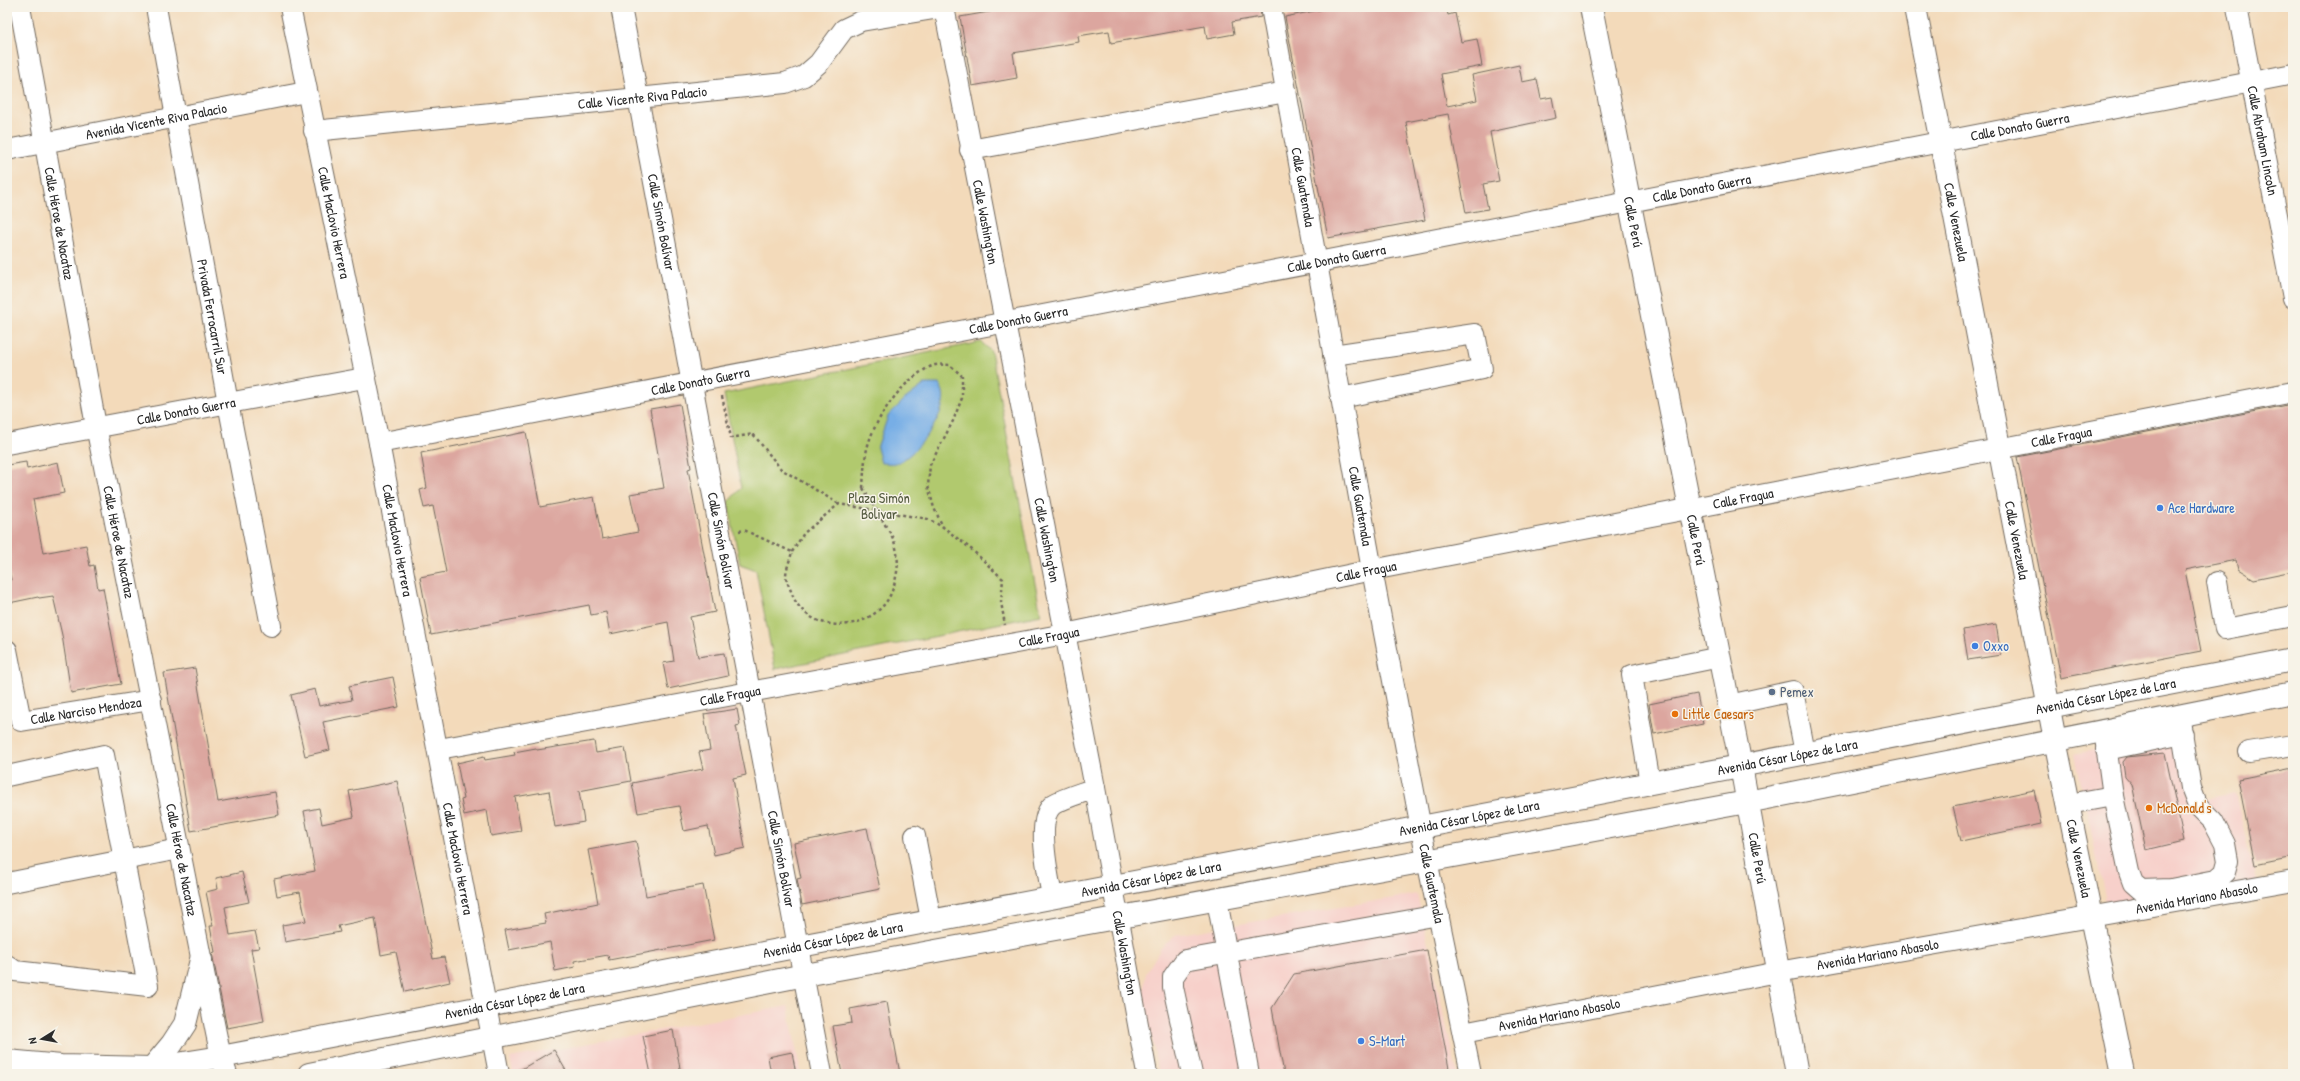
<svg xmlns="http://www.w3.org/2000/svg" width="2300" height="1081" font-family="'Patrick Hand',sans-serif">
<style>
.built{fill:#f7d0ca}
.green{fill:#b1c96e;stroke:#6e7a4c}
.water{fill:#77aee6;stroke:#516c88}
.building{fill:#dca69f}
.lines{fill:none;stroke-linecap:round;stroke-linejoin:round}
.minor-casing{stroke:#71685d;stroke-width:22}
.major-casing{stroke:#71685d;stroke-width:24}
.path{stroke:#71685d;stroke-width:2.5;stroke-dasharray:3 3;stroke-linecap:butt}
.minor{stroke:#fff;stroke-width:20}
.major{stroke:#fff;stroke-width:22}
.path-bridge{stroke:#71685d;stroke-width:2.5;stroke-dasharray:3 3;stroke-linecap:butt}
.shop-dot{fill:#3f7fe0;stroke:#f7f3e8;stroke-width:1.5}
.service-dot{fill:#5c6f8a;stroke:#f7f3e8;stroke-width:1.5}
.food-dot{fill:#e8710a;stroke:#f7f3e8;stroke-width:1.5}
.labels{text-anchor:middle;stroke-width:3;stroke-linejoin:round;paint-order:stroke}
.street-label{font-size:14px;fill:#2b2b2b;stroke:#f7f3e8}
.park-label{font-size:14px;fill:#535a3f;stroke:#f7f3e8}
.shop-label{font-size:14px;fill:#366cbe;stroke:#f7f3e8;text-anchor:start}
.service-label{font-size:14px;fill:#4e5e75;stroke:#f7f3e8;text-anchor:start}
.food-label{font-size:14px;fill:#c56008;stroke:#f7f3e8;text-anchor:start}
</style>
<rect width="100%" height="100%" fill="#f7f3e8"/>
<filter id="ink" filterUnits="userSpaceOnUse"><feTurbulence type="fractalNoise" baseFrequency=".025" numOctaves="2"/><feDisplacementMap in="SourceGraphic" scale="8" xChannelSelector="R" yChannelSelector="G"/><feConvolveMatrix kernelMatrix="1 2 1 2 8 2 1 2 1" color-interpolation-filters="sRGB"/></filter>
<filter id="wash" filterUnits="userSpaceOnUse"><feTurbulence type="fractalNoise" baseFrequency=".012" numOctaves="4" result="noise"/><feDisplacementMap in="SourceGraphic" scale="16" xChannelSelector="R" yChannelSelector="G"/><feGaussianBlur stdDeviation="0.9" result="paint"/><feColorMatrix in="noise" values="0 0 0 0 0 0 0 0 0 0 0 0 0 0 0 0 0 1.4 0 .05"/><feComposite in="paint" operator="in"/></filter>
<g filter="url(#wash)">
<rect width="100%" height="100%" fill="#f3daba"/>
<g class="built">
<polygon points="2186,730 2202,800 2235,793 2256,881 2107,906 2075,754"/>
<polygon points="1417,894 1457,1074 1159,1074 1143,993 1146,973 1161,948 1175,935"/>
<polygon points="788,1006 801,1074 513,1074 510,1058"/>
</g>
<polygon class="green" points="981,342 991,351 1041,615 775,669 756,570 740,564 728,502 741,488 724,394"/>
<path class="water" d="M925,384h14c1,2 4,6 4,8 6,20 -28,66 -47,71 -4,1 -11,0 -15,0l-4,-15 11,-32 17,-17z"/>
<g id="blocks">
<g class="building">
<polygon points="1032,7 1260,7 1261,17 1232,22 1234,34 1207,39 1205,26 1111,43 1109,31 1078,36 1079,42 1013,53 1017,78 972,86 960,17 1006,9 1006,11"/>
<polygon points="1334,7 1446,7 1448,15 1455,13 1461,42 1477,39 1482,66 1441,74 1447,106 1477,100 1472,75 1519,65 1522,82 1537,79 1541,99 1552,97 1556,118 1490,132 1499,181 1483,184 1488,209 1466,213 1448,114 1406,122 1425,220 1328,238 1285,17"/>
<polygon points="680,404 691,468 688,469 715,612 690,617 698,657 724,653 728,676 668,689 663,663 674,661 668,622 610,634 606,612 591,615 589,605 431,635 420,577 446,572 433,506 424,508 420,490 427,488 421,453 526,432 540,507 594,497 602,539 638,532 630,494 664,488 650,409"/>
<polygon points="2293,404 2293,571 2254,579 2238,569 2236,560 2185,570 2201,651 2061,678 2017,457"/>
<polygon points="26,462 27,469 58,462 64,493 33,499 43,553 86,545 90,566 94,565 98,589 103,588 121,684 71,693 62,635 53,596 39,598 38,597 9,603 7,581 11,580 7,560 7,465"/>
<polygon points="1996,624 2001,655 1968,660 1963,630"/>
<polygon points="195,668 218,802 275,792 279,815 191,831 164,673"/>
<polygon points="393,677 399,707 323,722 330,750 305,756 291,695 315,689 319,706 352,700 349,686"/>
<polygon points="1697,694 1703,724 1654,734 1649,704"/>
<polygon points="737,709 740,725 736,726 746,775 733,778 745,848 714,855 708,826 684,831 679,806 638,813 632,783 703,769 699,752 710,750 704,714"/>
<polygon points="594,741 596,753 625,748 631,781 579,791 584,822 555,827 549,791 515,797 521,831 491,836 487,810 464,815 461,800 464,799 457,763 484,757 485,760 515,755 514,752 536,748 537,750"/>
<polygon points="2165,753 2184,841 2146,850 2132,784 2125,776 2123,762 2127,757"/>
<polygon points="2293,768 2293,857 2255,865 2238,779"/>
<polygon points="397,781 433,959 444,957 450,982 405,992 396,952 381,955 375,918 338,926 340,932 285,942 282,925 306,921 300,892 277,896 274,879 315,871 304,811 319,808 322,824 354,817 349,791"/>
<polygon points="2034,790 2041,824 1961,841 1953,807"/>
<polygon points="867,828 880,889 802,905 797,879 801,878 794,843"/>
<polygon points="636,841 646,896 703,885 714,940 609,960 608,955 574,961 575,967 555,971 550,942 509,950 505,930 546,923 544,914 598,903 588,850"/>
<polygon points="242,872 249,902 225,907 230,935 255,931 259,948 251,949 264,1021 227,1028 212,953 215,952 210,926 213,926 206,892 218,889 216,878"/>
<polygon points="1427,950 1450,1074 1284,1074 1272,1008 1294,974"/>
<polygon points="887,1002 900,1074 842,1074 833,1026 852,1023 850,1009"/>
<polygon points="673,1030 681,1074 651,1074 643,1036"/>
<polygon points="554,1050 568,1074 513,1074"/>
<polygon points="792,1052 796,1074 771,1074 768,1057"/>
</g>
</g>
</g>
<g filter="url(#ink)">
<use href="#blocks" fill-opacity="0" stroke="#71685d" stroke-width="1"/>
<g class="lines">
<defs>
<g id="minor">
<path id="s1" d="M20,7l76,419 120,607 5,24 6,17"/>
<path id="s2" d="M156,7l72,396 43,223"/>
<path id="s3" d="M290,7l89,436 120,631"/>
<path id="s4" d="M621,7l201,1067"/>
<path id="s5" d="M944,7l151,781 52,286"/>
<path id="s6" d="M1271,7l101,563 55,290 44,214"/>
<path id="s7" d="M2237,7l56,291"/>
<path id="s8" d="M314,131l471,-48 19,-7 15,-13 25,-34 17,-8 85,-14"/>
<path id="s9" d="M7,150l299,-58"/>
<polyline points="970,150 1286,92"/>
<polyline points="1333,355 1475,334 1482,369 1341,398"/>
<path id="s10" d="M379,443l1914,-369"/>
<path id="s11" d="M7,444l357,-66"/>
<polyline points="2217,582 2225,629 2293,616"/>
<path id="s12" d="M7,650l14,71 130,-21"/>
<polyline points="1729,705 1793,691 1805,753"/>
<polyline points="2104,730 2113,796 2129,872 2133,883 2141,890 2171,889 2216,880 2225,872 2228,861 2225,844 2213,821 2198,806 2191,788 2179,715"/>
<path id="s13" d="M439,749l626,-115 307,-64 921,-178"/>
<polyline points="2106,750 2183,734"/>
<polyline points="2249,752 2293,745"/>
<polyline points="7,776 104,755 148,986 15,971 7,965"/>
<polyline points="1650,783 1632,675 1720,657"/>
<polyline points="2069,804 2113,796"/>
<polyline points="915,836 931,920"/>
<polyline points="7,883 179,849"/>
<path d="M1052,897c-3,-21 -18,-79 2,-93 12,-7 28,-11 41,-16"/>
<polyline points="1217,900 1249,1074"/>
<path id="s14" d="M1463,1033l315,-61 515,-91"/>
<polyline points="1192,1074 1173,987 1173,977 1185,960 1439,915"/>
</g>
<g id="major">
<path id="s15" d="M1591,7l150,759 56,308"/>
<path id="s16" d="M1915,7l140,733 68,334"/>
<path id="s17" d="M7,1061l54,5 91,2 69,-11 2072,-397"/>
<polyline points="152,1068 172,1044 185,1024 201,960"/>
<polyline points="309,1074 805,975 1747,802 2293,693"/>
</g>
</defs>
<use href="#minor" class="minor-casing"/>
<use href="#major" class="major-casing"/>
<g class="path">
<polyline points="722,396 731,438 753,434 781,469 839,504"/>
<path d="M863,488c1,-16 1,-31 6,-46 8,-27 38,-68 66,-77 5,-1 11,0 15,0l12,11v22l-9,23 -23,44 -2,21 6,22 9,19 28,22 32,30 -2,23 4,23"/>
<path d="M739,531l5,-1 48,22c-2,8 -6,17 -6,24 0,4 3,10 5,15 12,39 64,44 91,16 8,-8 12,-20 14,-30 4,-17 1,-35 -9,-49"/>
<polyline points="792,552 804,533 839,504 928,519 943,527"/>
</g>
<use href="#minor" class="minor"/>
<use href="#major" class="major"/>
<polyline class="path-bridge" points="863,488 887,528"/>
</g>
</g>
<g class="shop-dot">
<circle cx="2160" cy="508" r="4"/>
<circle cx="1975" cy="646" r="4"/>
<circle cx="1361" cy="1041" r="4"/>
</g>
<circle class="service-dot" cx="1772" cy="692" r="4"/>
<g class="food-dot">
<circle cx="1675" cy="714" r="4"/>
<circle cx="2149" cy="808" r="4"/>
</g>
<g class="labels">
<g class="street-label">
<text dy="5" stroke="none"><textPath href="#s8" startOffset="330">Calle Vicente Riva Palacio</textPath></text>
<text dy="5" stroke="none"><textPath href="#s9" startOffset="152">Avenida Vicente Riva Palacio</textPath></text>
<text dy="5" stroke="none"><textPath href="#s10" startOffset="1671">Calle Donato Guerra</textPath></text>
<text dy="5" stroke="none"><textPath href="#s7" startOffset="136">Calle Abraham Lincoln</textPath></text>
<text dy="5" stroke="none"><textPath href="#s6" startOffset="183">Calle Guatemala</textPath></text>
<text dy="5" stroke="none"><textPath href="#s10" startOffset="1347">Calle Donato Guerra</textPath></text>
<text dy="5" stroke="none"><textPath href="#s3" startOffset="220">Calle Maclovio Herrera</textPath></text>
<text dy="5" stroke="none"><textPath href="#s4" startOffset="219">Calle Simón Bolívar</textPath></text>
<text dy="5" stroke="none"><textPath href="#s5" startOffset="219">Calle Washington</textPath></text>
<text dy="5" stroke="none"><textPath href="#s15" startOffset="219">Calle Perú</textPath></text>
<text dy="5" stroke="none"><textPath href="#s1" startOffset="220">Calle Héroe de Nacataz</textPath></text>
<text dy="5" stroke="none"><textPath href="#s16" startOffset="219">Calle Venezuela</textPath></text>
<text dy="5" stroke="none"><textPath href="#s10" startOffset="975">Calle Donato Guerra</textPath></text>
<text dy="5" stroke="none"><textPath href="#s2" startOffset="315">Privada Ferrocarril Sur</textPath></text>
<text dy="5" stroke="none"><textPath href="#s10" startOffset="651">Calle Donato Guerra</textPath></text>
<text dy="5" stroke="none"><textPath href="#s10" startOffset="327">Calle Donato Guerra</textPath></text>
<text dy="5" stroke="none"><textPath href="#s11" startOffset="182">Calle Donato Guerra</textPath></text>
<text dy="5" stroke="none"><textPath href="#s13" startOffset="1652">Calle Fragua</textPath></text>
<text dy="5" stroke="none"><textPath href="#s13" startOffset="1328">Calle Fragua</textPath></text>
<text dy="5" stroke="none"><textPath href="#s6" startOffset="507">Calle Guatemala</textPath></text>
<text dy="5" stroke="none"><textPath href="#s3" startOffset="544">Calle Maclovio Herrera</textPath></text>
<text dy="5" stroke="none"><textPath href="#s4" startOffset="543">Calle Simón Bolívar</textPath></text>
<text dy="5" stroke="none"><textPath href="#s5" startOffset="543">Calle Washington</textPath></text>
<text dy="5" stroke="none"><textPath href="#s15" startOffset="543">Calle Perú</textPath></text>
<text dy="5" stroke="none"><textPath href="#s1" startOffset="544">Calle Héroe de Nacataz</textPath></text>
<text dy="5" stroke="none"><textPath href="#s16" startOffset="543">Calle Venezuela</textPath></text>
<text dy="5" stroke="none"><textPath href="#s13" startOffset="944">Calle Fragua</textPath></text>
<text dy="5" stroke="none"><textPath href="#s13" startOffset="620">Calle Fragua</textPath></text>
<text dy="5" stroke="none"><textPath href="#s17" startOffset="2134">Avenida César López de Lara</textPath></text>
<text dy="5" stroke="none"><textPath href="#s13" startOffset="296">Calle Fragua</textPath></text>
<text dy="5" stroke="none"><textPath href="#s12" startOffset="138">Calle Narciso Mendoza</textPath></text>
<text dy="5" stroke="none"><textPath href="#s17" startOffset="1810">Avenida César López de Lara</textPath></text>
<text dy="5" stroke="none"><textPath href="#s17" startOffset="1486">Avenida César López de Lara</textPath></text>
<text dy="5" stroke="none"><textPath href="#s3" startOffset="868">Calle Maclovio Herrera</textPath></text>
<text dy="5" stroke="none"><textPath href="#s15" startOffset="867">Calle Perú</textPath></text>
<text dy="5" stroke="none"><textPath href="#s1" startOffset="868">Calle Héroe de Nacataz</textPath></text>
<text dy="5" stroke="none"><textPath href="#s4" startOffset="867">Calle Simón Bolívar</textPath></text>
<text dy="5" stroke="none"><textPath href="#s16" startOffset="867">Calle Venezuela</textPath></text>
<text dy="5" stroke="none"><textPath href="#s17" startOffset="1162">Avenida César López de Lara</textPath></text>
<text dy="5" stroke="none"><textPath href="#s6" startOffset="891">Calle Guatemala</textPath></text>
<text dy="5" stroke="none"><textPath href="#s14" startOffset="746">Avenida Mariano Abasolo</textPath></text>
<text dy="5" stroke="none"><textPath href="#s17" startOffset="838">Avenida César López de Lara</textPath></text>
<text dy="5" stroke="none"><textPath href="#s5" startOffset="963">Calle Washington</textPath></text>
<text dy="5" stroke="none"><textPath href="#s14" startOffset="422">Avenida Mariano Abasolo</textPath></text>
<text dy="5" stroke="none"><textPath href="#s17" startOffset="514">Avenida César López de Lara</textPath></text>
<text dy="5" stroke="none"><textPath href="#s14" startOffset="98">Avenida Mariano Abasolo</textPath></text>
</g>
<g class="park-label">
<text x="879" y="503">Plaza Simón<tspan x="879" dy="16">Bolivar</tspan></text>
</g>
<g class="shop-label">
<text x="2168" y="513">Ace Hardware</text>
<text x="1983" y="651">Oxxo</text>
<text x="1369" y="1046">S-Mart</text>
</g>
<g class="service-label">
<text x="1780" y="697">Pemex</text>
</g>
<g class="food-label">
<text x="1683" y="719">Little Caesars</text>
<text x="2157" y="813">McDonald's</text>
</g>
</g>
<rect width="2300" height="1081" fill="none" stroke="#f7f3e8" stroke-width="24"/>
<g transform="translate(42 1039) rotate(259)" stroke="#f7f3e8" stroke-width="3" paint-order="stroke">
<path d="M0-3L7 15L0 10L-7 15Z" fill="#2b2b2b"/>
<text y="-6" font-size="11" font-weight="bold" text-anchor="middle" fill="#2b2b2b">N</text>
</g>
</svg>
